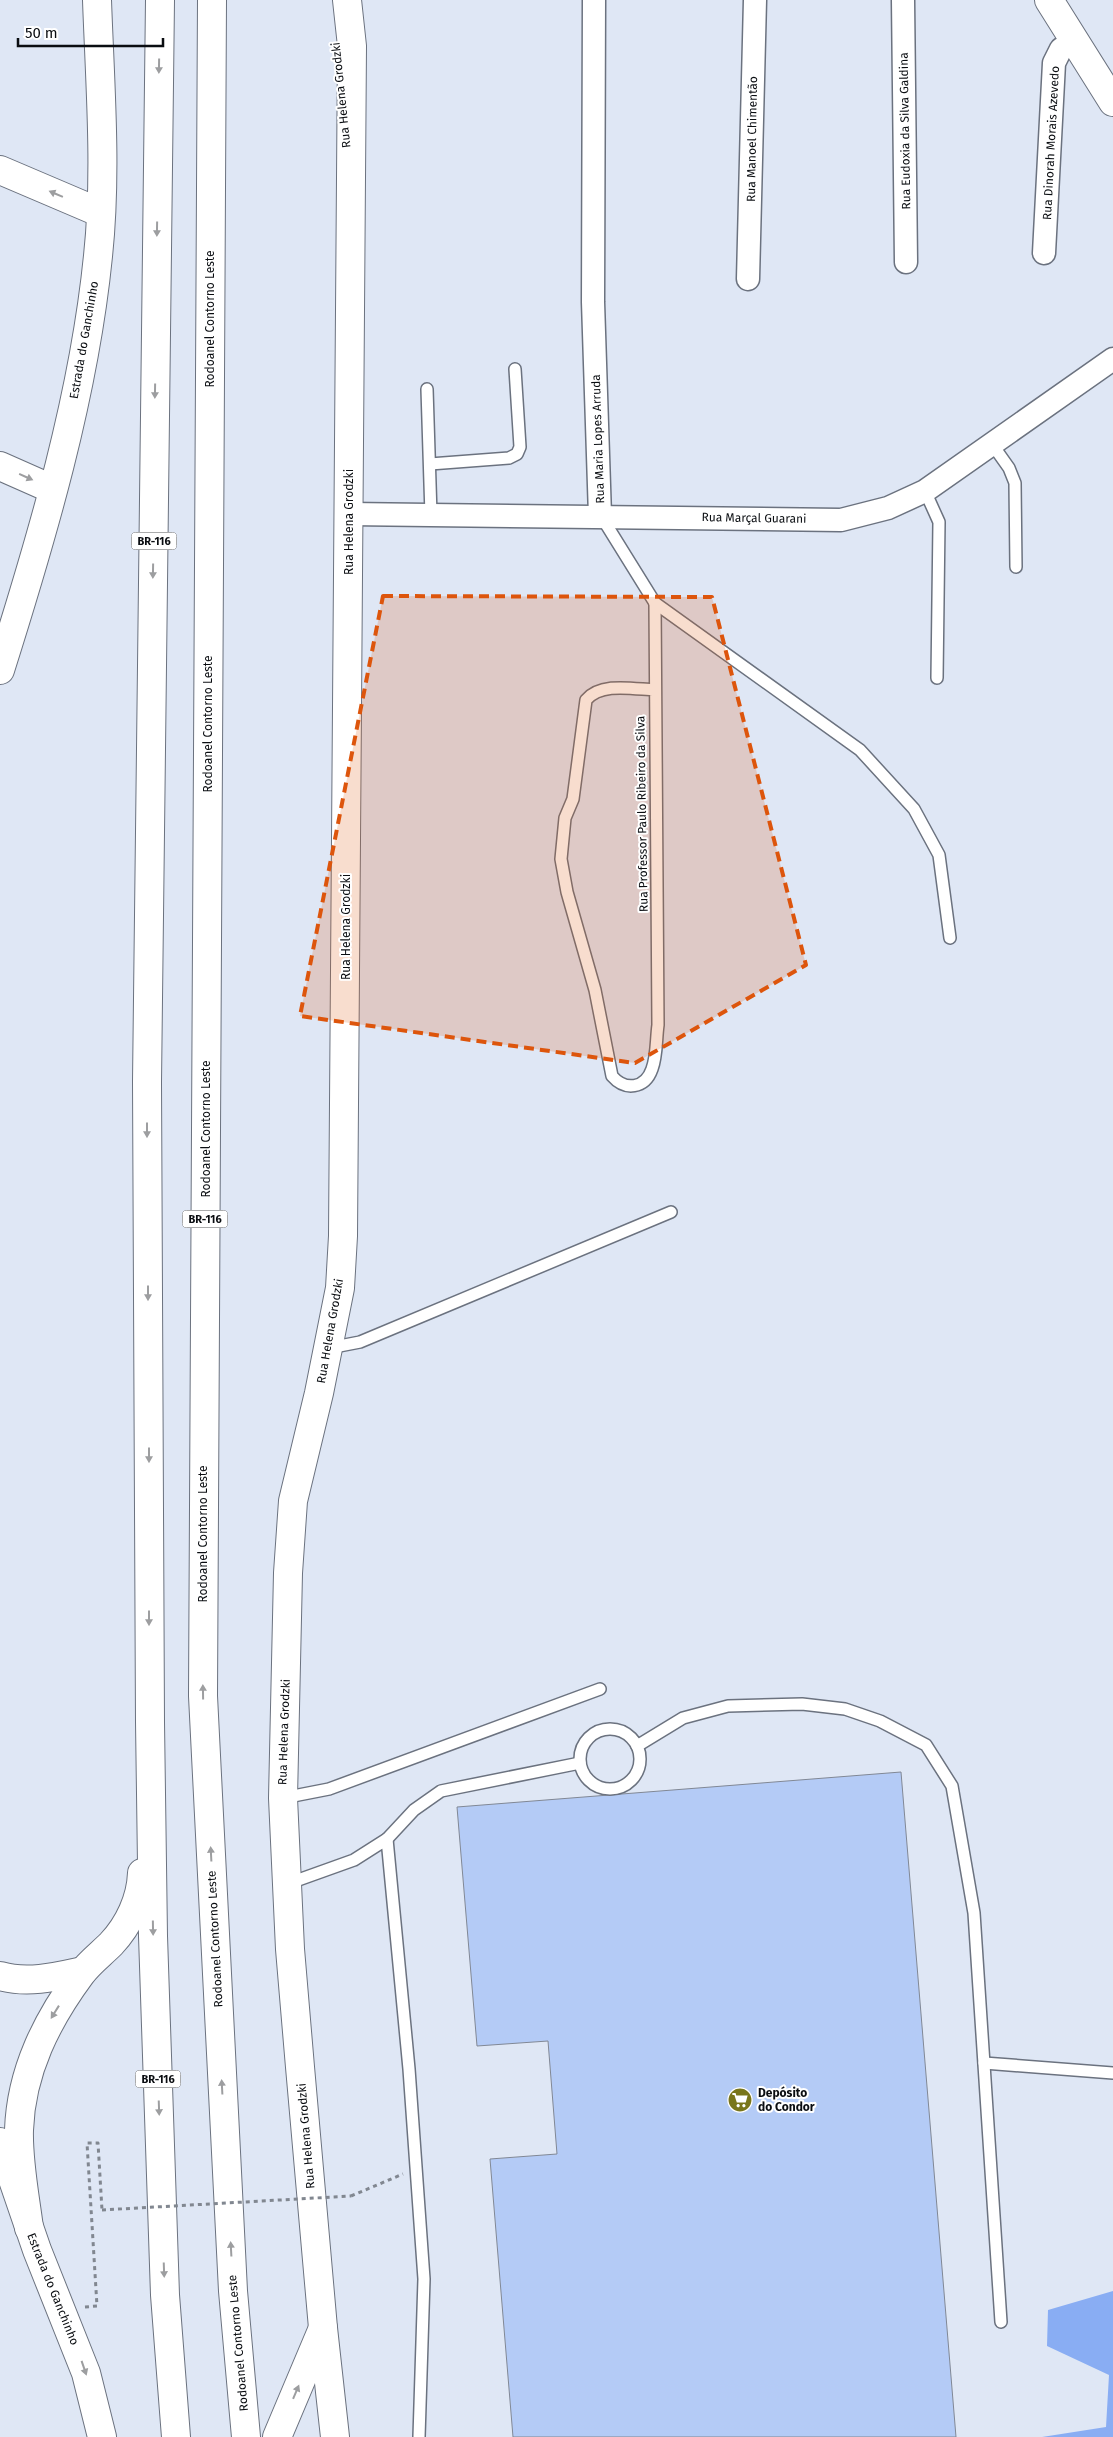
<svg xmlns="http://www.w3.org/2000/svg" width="1113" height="2437" font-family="'Fira Sans',sans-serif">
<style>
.forest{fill:#89adf3}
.building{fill:#b4cbf6;stroke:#818895}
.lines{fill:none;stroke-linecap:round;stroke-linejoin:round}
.lane-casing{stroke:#6b727f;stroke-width:14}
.street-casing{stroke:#6b727f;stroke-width:25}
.secondary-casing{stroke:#6b727f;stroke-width:30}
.highway-casing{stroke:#6b727f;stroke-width:30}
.path{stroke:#818790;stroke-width:3;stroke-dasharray:4 4;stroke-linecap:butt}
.lane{stroke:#fff;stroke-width:11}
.street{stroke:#fff;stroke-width:22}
.secondary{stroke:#fff;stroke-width:28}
.highway{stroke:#fff;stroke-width:28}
.path-bridge{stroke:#818790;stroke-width:3;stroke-dasharray:4 4;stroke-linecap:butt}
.oneway{fill:#9d9ea0}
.marked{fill:#dd550c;fill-opacity:0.2;stroke:#dd550c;stroke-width:4;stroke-dasharray:10 6;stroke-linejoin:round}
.labels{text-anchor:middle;stroke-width:4;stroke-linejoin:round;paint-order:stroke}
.shield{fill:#fff;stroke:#545658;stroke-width:1}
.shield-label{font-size:11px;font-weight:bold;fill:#0a0d11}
.street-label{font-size:12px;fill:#0a0d11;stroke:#fff}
.poi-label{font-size:12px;font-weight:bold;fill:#0a0d11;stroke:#fff;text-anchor:start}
</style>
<rect width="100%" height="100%" fill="#dfe7f5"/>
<polygon class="forest" points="1113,2291 1113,2437 1042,2437 1106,2427 1109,2375 1047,2346 1048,2310"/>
<polygon class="building" points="901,1772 956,2437 513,2437 490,2159 557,2154 548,2041 477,2046 457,1807"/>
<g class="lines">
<defs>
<g id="lane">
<polyline points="427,389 431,515"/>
<polyline points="992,444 1009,468 1015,483 1016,567"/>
<polyline points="430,464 509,458 517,454 520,447 515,369"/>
<polyline points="925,491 939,522 937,678"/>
<polyline points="601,516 655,603 860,750 914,809 939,855 950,938"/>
<path d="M655,603l3,422c-2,14 -1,31 -6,44 -7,20 -27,22 -40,7l-17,-86 -28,-98 -6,-33 4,-41 8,-19 13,-99c15,-18 47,-11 69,-10"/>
<polyline points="329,1348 360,1342 671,1212"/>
<circle cx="610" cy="1759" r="30"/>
<polyline points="637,1746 683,1718 728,1706 802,1704 845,1709 880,1721 926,1745 952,1786 974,1913 1001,2322"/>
<polyline points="283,1798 329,1789 600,1689"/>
<polyline points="387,1839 414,1810 441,1791 580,1763"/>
<polyline points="287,1884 354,1860 387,1839 409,2069 424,2279 419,2437"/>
<polyline points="984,2063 1113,2073"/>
</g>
<g id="street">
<polyline points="594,0 593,302 600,516"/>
<polyline points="903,0 906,262"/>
<polyline points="1044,253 1054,63 1061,49 1074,41"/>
<polyline points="748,279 755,0"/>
<polyline points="349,514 841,520 888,508 925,491 1113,359"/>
</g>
<g id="secondary">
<polyline points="1049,0 1113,102"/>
<polyline points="0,170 101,213"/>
<polyline points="0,466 52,489"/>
<path d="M0,670c42,-133 84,-274 98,-414 9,-84 2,-171 -1,-256"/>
<polyline points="0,2142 37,2250 86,2373 102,2437"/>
<polyline points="335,2437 323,2328 300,2067 290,1949 283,1798 288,1573 293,1501 319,1393 340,1288 343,1236 352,46 347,0"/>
</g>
<g id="highway">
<polyline points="160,0 147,1082 150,1722 153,1936 165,2295 176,2437"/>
<polyline points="212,0 203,1696 233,2291 246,2437"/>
<path d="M0,1976c27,8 56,1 83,-5"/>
<path d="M29,2228c-4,-32 -11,-66 -10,-98 2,-59 28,-110 62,-156 8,-11 20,-20 30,-30 18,-19 30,-45 31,-71"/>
<polyline points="277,2437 323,2328"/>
</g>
</defs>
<use href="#lane" class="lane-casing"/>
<use href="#street" class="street-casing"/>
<use href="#secondary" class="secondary-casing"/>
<use href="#highway" class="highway-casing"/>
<g class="path">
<polyline points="351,2196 403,2174"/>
<polyline points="85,2307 97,2306 87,2143 98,2143 102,2210"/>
</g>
<use href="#lane" class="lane"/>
<use href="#street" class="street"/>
<use href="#secondary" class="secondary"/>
<use href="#highway" class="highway"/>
<polyline class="path-bridge" points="102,2210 351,2196"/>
</g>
<defs><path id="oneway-solid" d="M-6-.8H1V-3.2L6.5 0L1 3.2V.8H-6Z" transform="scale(1.25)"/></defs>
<g class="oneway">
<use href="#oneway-solid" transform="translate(159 66) rotate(91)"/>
<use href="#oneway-solid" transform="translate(56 194) rotate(-157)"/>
<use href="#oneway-solid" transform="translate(157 229) rotate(91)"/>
<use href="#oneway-solid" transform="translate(155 391) rotate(91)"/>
<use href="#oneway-solid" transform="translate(26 477) rotate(24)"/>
<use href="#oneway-solid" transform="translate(153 571) rotate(91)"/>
<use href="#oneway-solid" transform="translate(147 1130) rotate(90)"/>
<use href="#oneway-solid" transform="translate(148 1293) rotate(90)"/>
<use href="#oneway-solid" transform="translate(149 1455) rotate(90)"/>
<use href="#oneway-solid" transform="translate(149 1618) rotate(90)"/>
<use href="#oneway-solid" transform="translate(203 1692) rotate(-91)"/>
<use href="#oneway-solid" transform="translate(211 1854) rotate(-93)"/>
<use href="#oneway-solid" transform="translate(153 1928) rotate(89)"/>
<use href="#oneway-solid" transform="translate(55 2012) rotate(122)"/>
<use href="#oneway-solid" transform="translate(222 2087) rotate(-93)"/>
<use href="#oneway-solid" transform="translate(159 2108) rotate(88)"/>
<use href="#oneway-solid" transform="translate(231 2249) rotate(-93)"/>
<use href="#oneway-solid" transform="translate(164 2270) rotate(88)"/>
<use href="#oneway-solid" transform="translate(84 2368) rotate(71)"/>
<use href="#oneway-solid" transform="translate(296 2392) rotate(-67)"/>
</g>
<path class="marked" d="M383,596l329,1 94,368 -171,98 -335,-47z"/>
<defs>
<symbol id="supermarket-disc" viewBox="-11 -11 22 22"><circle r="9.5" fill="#79761b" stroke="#fff"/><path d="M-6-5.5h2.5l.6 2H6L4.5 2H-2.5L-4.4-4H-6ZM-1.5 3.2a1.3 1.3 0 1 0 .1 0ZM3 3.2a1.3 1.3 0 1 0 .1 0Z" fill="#fff"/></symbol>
</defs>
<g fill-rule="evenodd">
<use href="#supermarket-disc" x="726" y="2086" width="28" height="28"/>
</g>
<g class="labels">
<g class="shield">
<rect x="131.5" y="532.5" width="45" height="17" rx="4"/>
<rect x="182.5" y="1210.5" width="45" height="17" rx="4"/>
<rect x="135.5" y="2070.5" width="45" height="17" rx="4"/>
</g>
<g class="shield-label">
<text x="154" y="545">BR-116</text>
<text x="205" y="1223">BR-116</text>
<text x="158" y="2083">BR-116</text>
</g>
<g class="street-label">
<text transform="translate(341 95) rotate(-96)" y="4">Rua Helena Grodzki</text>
<text transform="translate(905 131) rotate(-91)" y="4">Rua Eudoxia da Silva Galdina</text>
<text transform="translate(752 139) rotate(-89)" y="4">Rua Manoel Chimentão</text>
<text transform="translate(1051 143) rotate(-87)" y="4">Rua Dinorah Morais Azevedo</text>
<text transform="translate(210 319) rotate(-90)" y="4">Rodoanel Contorno Leste</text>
<text transform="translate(84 340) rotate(-80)" y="4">Estrada do Ganchinho</text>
<text transform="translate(598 439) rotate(-92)" y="4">Rua Maria Lopes Arruda</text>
<text transform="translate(754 518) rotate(1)" y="4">Rua Marçal Guarani</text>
<text transform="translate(349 522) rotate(-90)" y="4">Rua Helena Grodzki</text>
<text transform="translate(208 724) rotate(-90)" y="4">Rodoanel Contorno Leste</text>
<text transform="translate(642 814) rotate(-91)" y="4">Rua Professor Paulo Ribeiro da Silva</text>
<text transform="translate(346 927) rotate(-90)" y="4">Rua Helena Grodzki</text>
<text transform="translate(206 1129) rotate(-90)" y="4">Rodoanel Contorno Leste</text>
<text transform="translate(330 1331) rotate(-80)" y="4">Rua Helena Grodzki</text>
<text transform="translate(203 1534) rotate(-90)" y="4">Rodoanel Contorno Leste</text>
<text transform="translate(284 1732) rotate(-88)" y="4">Rua Helena Grodzki</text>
<text transform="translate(215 1939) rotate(-93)" y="4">Rodoanel Contorno Leste</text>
<text transform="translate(306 2136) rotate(-95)" y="4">Rua Helena Grodzki</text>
<text transform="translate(53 2289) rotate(68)" y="4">Estrada do Ganchinho</text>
<text transform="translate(238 2343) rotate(-95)" y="4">Rodoanel Contorno Leste</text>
</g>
<g class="poi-label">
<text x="758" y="2097">Depósito<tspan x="758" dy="14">do Condor</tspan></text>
</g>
</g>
<path d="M18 38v8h145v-8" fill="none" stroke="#0a0d11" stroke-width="2.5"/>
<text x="25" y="38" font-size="15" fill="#0a0d11" stroke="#ffffff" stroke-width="4" paint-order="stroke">50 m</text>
</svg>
